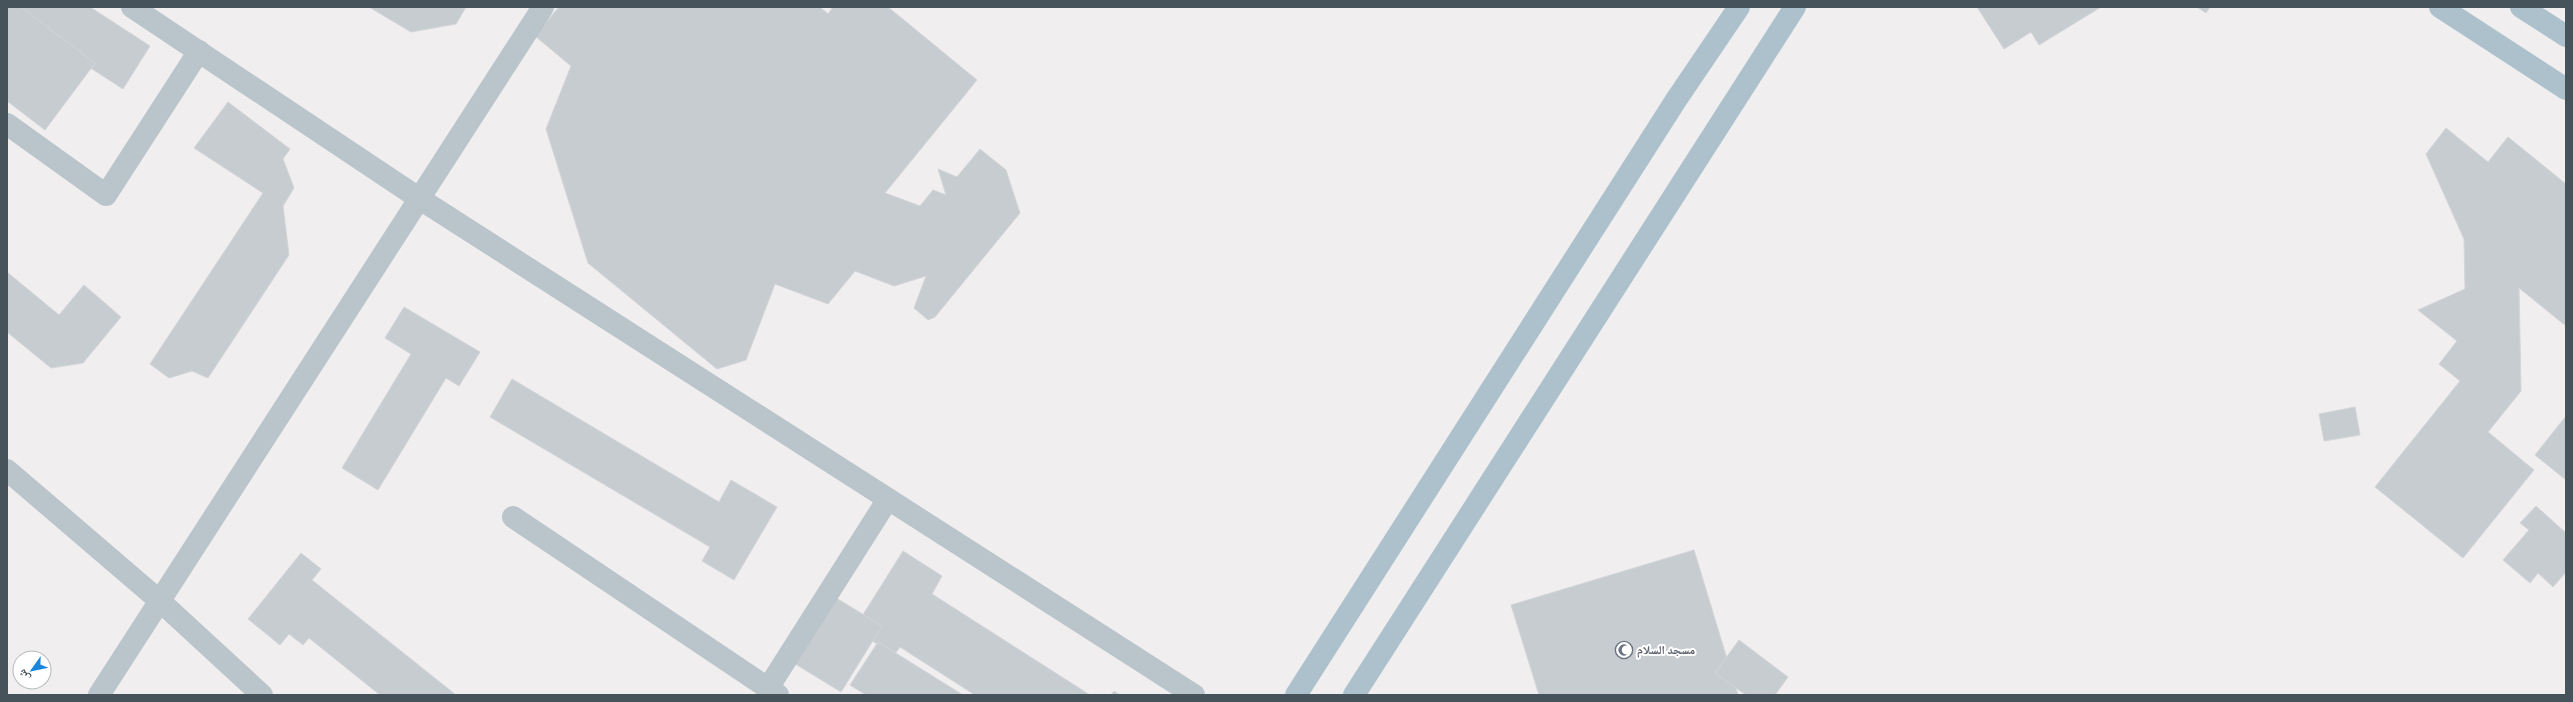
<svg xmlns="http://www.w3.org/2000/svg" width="2573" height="702" font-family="'Fira Sans Condensed','Noto Naskh Arabic',sans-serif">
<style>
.building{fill:#c7ccd0;stroke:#d2d5d9}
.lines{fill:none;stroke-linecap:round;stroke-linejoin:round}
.minor{stroke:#b9c4cb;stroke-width:22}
.major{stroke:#adc1cd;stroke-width:22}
.labels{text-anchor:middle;stroke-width:4;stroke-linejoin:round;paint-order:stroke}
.worship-label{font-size:12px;font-weight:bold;fill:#5b616d;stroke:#fff;text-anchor:start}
</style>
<rect width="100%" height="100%" fill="#f0eeee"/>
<g class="building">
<polygon points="7,7 90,7 150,46 123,89 7,14"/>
<polygon points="7,7 21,7 95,63 45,130 7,101"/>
<polygon points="369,7 466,7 456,24 411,32"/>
<polygon points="559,7 820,7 828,14 833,7 888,7 977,80 885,193 920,206 933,190 946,195 938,169 957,177 980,149 1006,170 1020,213 935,317 928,320 914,308 926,276 894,286 855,271 828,304 775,284 746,360 717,369 588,263 546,129 571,66 535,36"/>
<polygon points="1977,7 2101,7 2039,45 2031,32 2004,49"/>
<polygon points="2197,7 2210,7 2206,13"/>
<polygon points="228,102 290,149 283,159 294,188 283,206 289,255 208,378 192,371 169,378 150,364 263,193 194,148"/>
<polygon points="2446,128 2488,162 2508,137 2566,184 2566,326 2519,288 2521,391 2488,432 2534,470 2463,558 2375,487 2460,381 2439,364 2457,341 2418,310 2465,289 2464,239 2426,154"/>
<polygon points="7,272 59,315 84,285 121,317 83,363 51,368 7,332"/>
<polygon points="404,307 480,352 459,386 446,378 378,490 342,468 411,354 385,338"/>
<polygon points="512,379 719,502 731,480 777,507 734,580 702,561 710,547 490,417"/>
<polygon points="2355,407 2360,435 2324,441 2319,414"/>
<polygon points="2566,416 2566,480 2535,455"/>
<polygon points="2536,506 2566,533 2566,572 2553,587 2538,573 2530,583 2503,560 2529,530 2520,523"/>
<polygon points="1694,550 1738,695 1539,695 1511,605"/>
<polygon points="903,551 942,576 932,594 1090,695 975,695 900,647 894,655 854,629"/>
<polygon points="301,553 321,569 312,580 456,695 380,695 309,638 303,645 289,634 280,645 248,619"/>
<polygon points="833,596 882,626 841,692 792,662"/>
<polygon points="1739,640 1788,677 1775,695 1746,695 1715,673"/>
<polygon points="878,642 963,695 866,695 850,685"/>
<polygon points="1114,691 1120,695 1111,695"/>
</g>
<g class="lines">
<g class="minor">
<polyline points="132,7 420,199 1194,695"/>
<polyline points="7,124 106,195 199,51"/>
<polyline points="7,470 161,602 262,695"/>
<polyline points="513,517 778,695"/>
<polyline points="768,688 888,499"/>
<polyline points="99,695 543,7"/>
</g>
<g class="major">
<polyline points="2440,7 2566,89"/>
<polyline points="2521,7 2566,36"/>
<polyline points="1296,695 1676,100 1739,7"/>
<polyline points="1354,695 1795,7"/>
</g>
</g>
<defs>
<symbol id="mosque-ring" viewBox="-11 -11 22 22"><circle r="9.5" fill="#fff" stroke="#6b7280" stroke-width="1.5"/><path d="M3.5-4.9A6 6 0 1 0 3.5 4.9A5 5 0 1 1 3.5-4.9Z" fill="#6b7280"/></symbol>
</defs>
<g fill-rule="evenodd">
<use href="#mosque-ring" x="1614" y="640" width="20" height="20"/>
</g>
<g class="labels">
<g class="worship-label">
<text x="1637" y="654">مسجد السلام</text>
</g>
</g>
<rect width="2573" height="702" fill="none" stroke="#46535b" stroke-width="16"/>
<g transform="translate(32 670) rotate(237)"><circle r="19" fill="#ffffff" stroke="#b5babd"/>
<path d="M0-3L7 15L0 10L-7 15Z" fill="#1a86de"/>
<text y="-6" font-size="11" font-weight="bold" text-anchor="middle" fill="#46535b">ش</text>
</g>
</svg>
